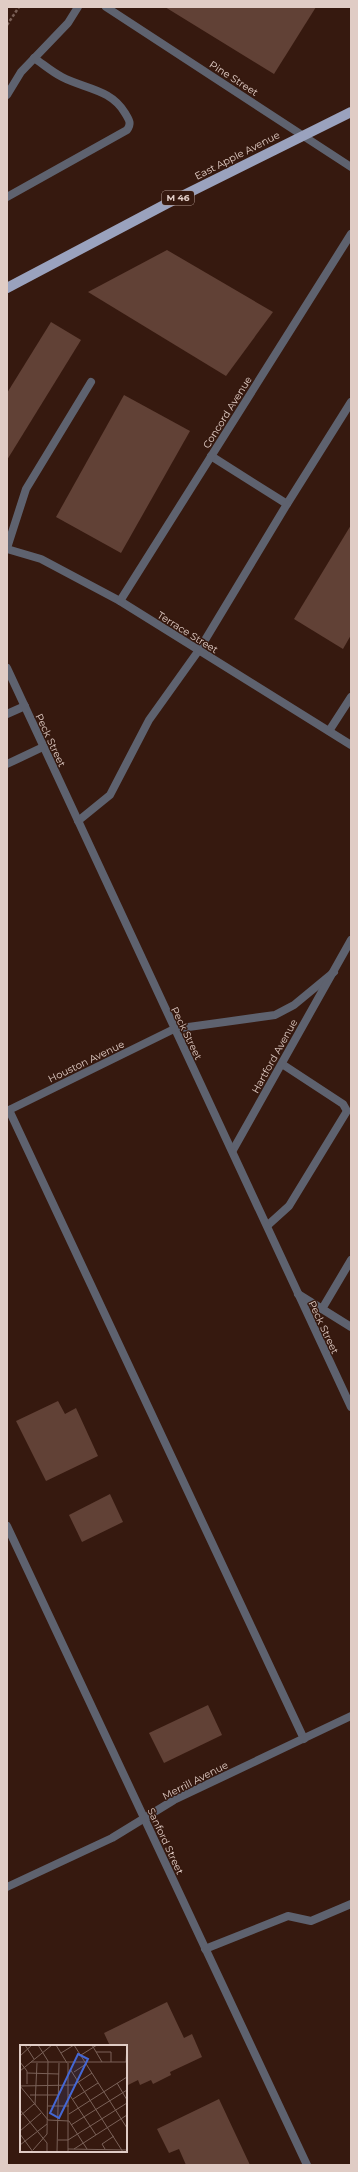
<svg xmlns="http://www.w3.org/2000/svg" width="358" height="2172" font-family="Montserrat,sans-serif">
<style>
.building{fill:#614136}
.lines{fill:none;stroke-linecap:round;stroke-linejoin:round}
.path{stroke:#795f56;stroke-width:2.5;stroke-dasharray:3 2;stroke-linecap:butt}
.service{stroke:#5e626f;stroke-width:8}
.minor{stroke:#5e626f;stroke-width:8}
.tertiary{stroke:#5e626f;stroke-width:8}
.primary{stroke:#9aa2be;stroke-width:10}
.labels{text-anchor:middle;stroke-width:3;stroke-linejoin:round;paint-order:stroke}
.shield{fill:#36190f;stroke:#ad968e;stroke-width:1}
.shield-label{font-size:9px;font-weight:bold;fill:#e0ccc5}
.street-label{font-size:10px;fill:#e0ccc5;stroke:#36190f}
.inset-road{fill:none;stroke:#7a6158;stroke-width:1}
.view{fill:#4467d4;fill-opacity:0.15;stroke:#4467d4;stroke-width:2}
.inset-edge{fill:none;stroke:#e0ccc5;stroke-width:2}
</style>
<rect width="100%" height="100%" fill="#36190f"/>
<g class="building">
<polygon points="165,7 316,7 274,74"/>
<polygon points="167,250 273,312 226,376 88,292"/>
<polygon points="51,322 81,340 7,460 7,393"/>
<polygon points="124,395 190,431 121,553 56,517"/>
<polygon points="351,525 351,635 343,649 294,619"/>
<polygon points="58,1401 65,1414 76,1408 98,1456 46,1481 16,1421"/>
<polygon points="110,1494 123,1522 82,1542 69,1515"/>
<polygon points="208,1705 222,1735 164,1763 149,1733"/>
<polygon points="167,2002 184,2038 192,2034 202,2057 170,2072 171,2075 153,2084 151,2080 140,2085 138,2080 126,2086 126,2046 110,2046 104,2033"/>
<polygon points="219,2099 250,2165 186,2165 179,2149 169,2153 157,2129"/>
</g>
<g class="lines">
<polyline class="path" points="7,25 19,7"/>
<g class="service">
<polyline points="7,95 21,72 68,23 78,7"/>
<path d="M7,197l120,-67c5,-7 2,-10 -2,-17 -14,-24 -40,-24 -63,-36 -10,-5 -19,-13 -28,-19"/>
<polyline points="287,504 351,402"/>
<polyline points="7,548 26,489 91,382"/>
<polyline points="7,714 25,706"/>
<polyline points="329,731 351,697"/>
<polyline points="7,764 43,747"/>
<polyline points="78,821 110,795 149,720 199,650 287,504 211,456"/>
<polyline points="9,1110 304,1739"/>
<polyline points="268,1225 289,1206 347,1111 343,1104 282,1064"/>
<polyline points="322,1309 351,1260"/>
<polyline points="205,1949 288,1916 311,1921 351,1904"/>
</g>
<g class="minor">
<polyline points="106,7 351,167"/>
<polyline points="7,549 41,559 120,601 351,745"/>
<polyline points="120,601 351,234"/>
<polyline points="7,1111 174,1029 275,1015 294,1005 334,972"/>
<polyline points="233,1150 351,940"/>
<polyline points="298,1294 351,1327"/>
<polyline points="7,1887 112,1838 174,1800 351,1716"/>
</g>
<g class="tertiary">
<polyline points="7,668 351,1407"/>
<polyline points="7,1526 307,2165"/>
</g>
<polyline class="primary" points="7,288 166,204 351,112"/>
</g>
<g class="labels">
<rect class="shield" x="162" y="191" width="32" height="14" rx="3"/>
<g class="shield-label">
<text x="178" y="201">M 46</text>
</g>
<g class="street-label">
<text transform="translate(234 78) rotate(33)" y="4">Pine Street</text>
<text transform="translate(237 155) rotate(-27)" y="4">East Apple Avenue</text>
<text transform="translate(227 412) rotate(-58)" y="4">Concord Avenue</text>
<text transform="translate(188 632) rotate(32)" y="4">Terrace Street</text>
<text transform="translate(51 740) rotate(65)" y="4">Peck Street</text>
<text transform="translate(187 1033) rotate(64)" y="4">Peck Street</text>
<text transform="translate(274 1056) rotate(-61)" y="4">Hartford Avenue</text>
<text transform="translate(86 1061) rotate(-26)" y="4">Houston Avenue</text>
<text transform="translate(324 1327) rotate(65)" y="4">Peck Street</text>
<text transform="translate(195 1780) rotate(-27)" y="4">Merrill Avenue</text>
<text transform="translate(166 1841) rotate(65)" y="4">Sanford Street</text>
</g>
</g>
<g transform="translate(20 2045)">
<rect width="107" height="107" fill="#36190f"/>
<path class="inset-road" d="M5,0l9,14M36,0l11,18M54,0l53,83M72,0l10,17M76,7h15v10M41,8l13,-8M61,10l16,-10M0,11l12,-11M0,17l7,9v13M11,17h96M106,17l1,-17M48,18v89M50,24l53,83M0,26l32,-26M54,27l12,-8M7,28l32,1M97,38l10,17M54,40l18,-12M0,41l28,34 21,1 18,28M0,41l54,-1M49,49l27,41M10,50h28M53,54l25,-16M15,60l2,-42M28,61h21M0,65l27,33v9M49,69l58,-37M0,71l14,-12M51,80l56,-35M0,86l21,-18M0,89l13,18M38,95h10l59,-37M0,100l27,-21M48,104l59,1M54,104l53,-34M85,104l-3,-5 12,-8M13,105l14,-16 1,-73 -10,-16M37,107l2,-89"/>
<path class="view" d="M58,9l10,5 -29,59 -9,-5z"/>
<rect width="107" height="107" class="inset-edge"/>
</g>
<rect width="358" height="2172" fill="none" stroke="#e0ccc5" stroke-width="16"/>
</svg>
